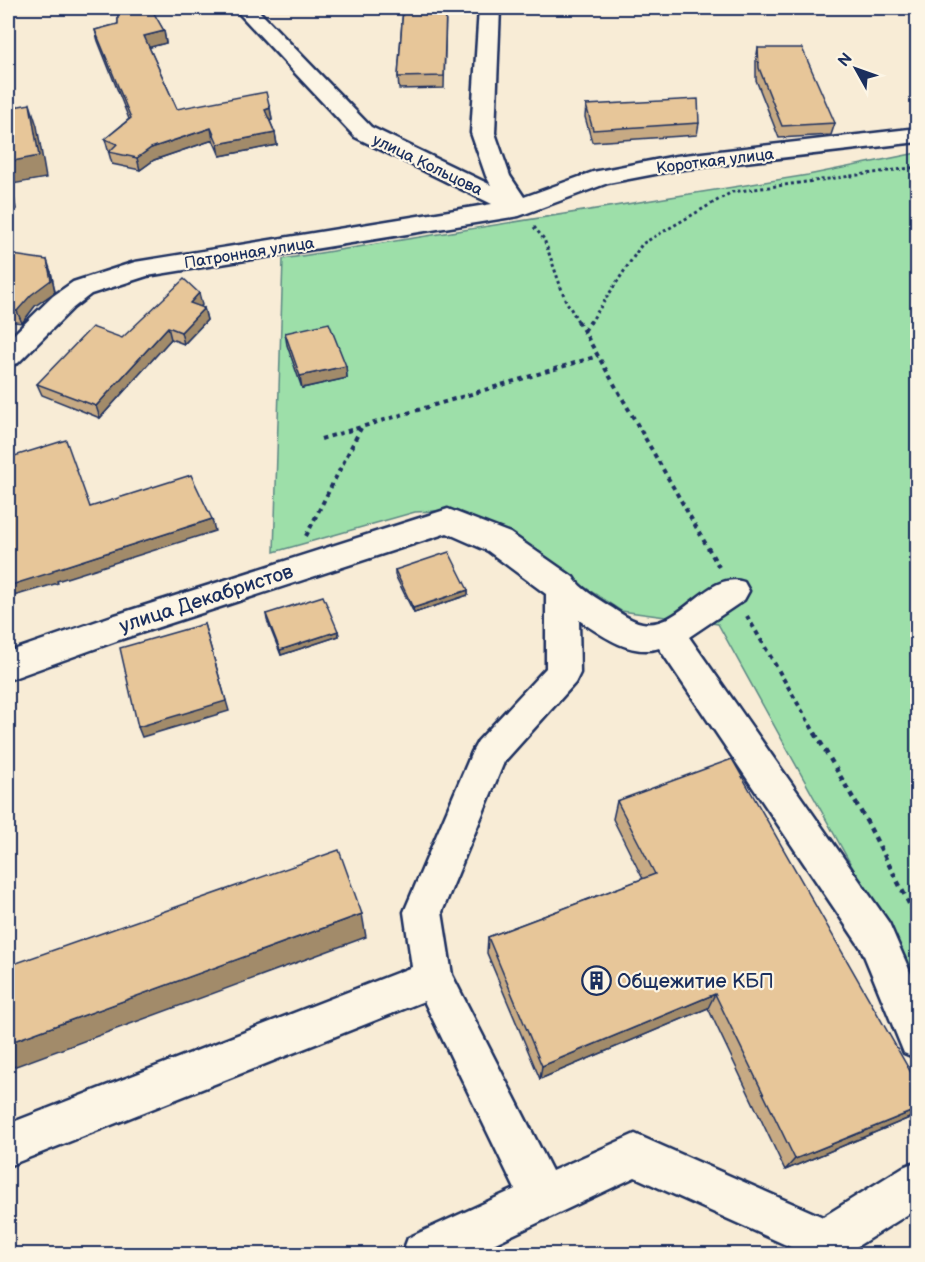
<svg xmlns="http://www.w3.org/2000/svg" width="925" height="1262" font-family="'Balsamiq Sans',sans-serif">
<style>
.green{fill:#9ddfa9;stroke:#5c8784;stroke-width:1.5}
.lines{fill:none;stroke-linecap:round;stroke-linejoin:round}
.minor-casing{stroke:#1b2f5e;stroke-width:5}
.path-far2{stroke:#1b2f5e;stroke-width:3;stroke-dasharray:3 3;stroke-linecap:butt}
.path-far1{stroke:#1b2f5e;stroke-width:4;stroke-dasharray:4.5 4.5;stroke-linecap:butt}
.path{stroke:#1b2f5e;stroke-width:4.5;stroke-dasharray:5 5;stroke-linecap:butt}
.minor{fill:#fcf5e5;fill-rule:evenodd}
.wall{fill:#c7aa84;stroke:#1b2f5e;stroke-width:1.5}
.shaded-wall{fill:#a28b6b;stroke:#1b2f5e;stroke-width:1.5}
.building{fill:#e7c699;stroke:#1b2f5e;stroke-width:1.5}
.labels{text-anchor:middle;stroke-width:4.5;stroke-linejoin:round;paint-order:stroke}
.far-street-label{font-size:16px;fill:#1b2f5e;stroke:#fcf5e5}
.street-label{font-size:20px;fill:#1b2f5e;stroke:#fcf5e5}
.poi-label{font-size:20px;fill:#1b2f5e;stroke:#fcf5e5;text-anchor:start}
</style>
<rect width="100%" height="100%" fill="#f8ecd6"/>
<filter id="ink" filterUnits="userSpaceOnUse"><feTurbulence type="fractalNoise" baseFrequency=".0167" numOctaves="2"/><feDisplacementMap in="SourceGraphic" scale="12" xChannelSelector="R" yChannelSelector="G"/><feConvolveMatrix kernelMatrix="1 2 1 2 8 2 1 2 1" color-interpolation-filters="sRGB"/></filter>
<g filter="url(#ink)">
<polygon class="green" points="917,153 917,984 718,624 621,611 503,534 455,510 415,512 274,552 283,259 808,175"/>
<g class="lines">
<defs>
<g id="minor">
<polygon points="234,8 256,8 371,127 491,185 486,176 471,133 479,8 500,8 495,133 510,176 524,197 593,172 676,156 918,128 918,142 676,170 608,183 519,216 147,276 91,294 73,308 18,363 8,366 8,340 53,296 73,282 135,262 492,204 355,137"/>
<path d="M448,509l62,24 63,44c7,12 24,21 36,29 10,6 21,15 33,17 39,7 65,-54 102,-41l5,9 -5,9 -55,37 200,286 29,67v69l-14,-6 -43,-105 -202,-300c-28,9 -58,-13 -80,-28l1,53 -5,10 -71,79 -62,150 10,63 100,196 83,-37 188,83 80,-50 15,-6v47l-73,46h-39l-171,-77 -163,77h-70l6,-16 107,-49 -91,-188 -416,165v-42l404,-157 -8,-55 68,-160 6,-11 68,-73v-74l-58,-43 -41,-18 -328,107 -111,40v-28l104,-36z"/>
</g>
</defs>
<use href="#minor" class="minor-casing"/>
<g class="path-far2">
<polyline points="534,227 544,239 565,299 579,323"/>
<polyline points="590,323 642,244 732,192 918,167"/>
</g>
<g class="path-far1">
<polyline points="578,321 719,567"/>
<polyline points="584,331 591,321"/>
<polyline points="321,439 598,356"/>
<polyline points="306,536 361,428"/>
<polyline points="747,616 816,735"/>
</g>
<polyline class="path" points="815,733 867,822 918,921"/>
<use href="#minor" class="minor"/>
</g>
<g class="wall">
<polygon points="118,8 152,8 152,11 164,31 166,43 149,47 177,109 270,108 272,120 270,121 275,133 277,145 220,156 213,140 154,160 140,170 112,164 105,139 129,119 98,41 95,30 118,24"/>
<polygon points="403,8 446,8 444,88 399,89 398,77"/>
<polygon points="758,48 835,123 831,135 779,138 756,80 756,60"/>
<polygon points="586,105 699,123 697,135 592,142 585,117"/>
<polygon points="8,263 51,272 55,292 35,306 22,323 8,321"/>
<polygon points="202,305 200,307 204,308 207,320 184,344 171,339 100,418 42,395 37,384 122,338"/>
<polygon points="285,333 346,366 347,378 302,388 287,345"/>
<polygon points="395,570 468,590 468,595 414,613 395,575"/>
<polygon points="266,614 338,631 339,636 281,655 267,620"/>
<polygon points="617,801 918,1085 918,1114 914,1116 785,1170 708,1008 540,1079 487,953 488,937 643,879 613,819"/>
<polygon points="918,878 918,899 911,887"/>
</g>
<g class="shaded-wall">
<polygon points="164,31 166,43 147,48 144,36"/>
<polygon points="30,104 37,126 46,178 12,184 16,209 8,210 8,162"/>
<polygon points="270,108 272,120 266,122 265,110"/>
<polygon points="211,128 213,140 154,160 140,170 137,158 151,148"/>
<polygon points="275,133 277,145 220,156 218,144"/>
<polygon points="47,260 51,272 55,292 35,306 22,323 17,311"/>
<polygon points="199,293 202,305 193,315 190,303"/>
<polygon points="204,308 207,320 184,344 181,332"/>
<polygon points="168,327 171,339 100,418 96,406"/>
<polygon points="346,366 347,378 302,388 300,376"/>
<polygon points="212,519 215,531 57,581 58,583 10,597 8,592 8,586 53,570"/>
<polygon points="468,590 468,595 414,613 413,608"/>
<polygon points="204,624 229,711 142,737 138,727"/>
<polygon points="338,631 339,636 281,655 280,650"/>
<polygon points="362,914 366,937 8,1069 8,1043"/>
<polygon points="715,994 708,1008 540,1079 542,1066"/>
<polygon points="918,1109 918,1114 914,1116 785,1170 795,1159"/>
</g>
<g class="building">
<polygon points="118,8 151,8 164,31 144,36 177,109 266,92 270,108 265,110 275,133 218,144 211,128 151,148 137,158 109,152 117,144 105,139 131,118 95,30 118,24"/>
<polygon points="403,8 446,8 444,76 398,77"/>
<polygon points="758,48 802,48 835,123 782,126 759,68"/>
<polygon points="698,99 699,123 593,130 586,105"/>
<polygon points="30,104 39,156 8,162 8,108"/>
<polygon points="13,255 47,260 51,280 31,295 17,311 8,310 8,263"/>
<polygon points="184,279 199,293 190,303 204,308 181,332 168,327 96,406 37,384 92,327 122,338"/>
<polygon points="329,323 346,366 300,376 285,333"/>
<polygon points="66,440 90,507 191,475 212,519 53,570 53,572 8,586 8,481 9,480 8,476 8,458"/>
<polygon points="449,552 468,590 413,608 395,570"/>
<polygon points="323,596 338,631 280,650 266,614"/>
<polygon points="204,624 226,701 138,727 120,648"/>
<polygon points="732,759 918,1085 918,1109 795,1159 715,994 542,1066 488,937 655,874 617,801"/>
<polygon points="339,850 362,914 8,1043 8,966"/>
<polygon points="519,1246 523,1254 501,1254"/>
</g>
</g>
<defs>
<symbol id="building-ring" viewBox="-11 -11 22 22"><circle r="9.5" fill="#fcf5e5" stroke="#1b2f5e" stroke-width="1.5"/><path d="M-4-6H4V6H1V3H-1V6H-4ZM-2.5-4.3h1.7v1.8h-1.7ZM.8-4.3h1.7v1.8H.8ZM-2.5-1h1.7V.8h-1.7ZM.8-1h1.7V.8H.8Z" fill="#1b2f5e"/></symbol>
</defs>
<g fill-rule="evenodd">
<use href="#building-ring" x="580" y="964" width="33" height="33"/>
</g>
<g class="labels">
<g class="far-street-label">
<text transform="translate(715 160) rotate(-7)" y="6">Короткая улица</text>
<text transform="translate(428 164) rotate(26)" y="6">улица Кольцова</text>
<text transform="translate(249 252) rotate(-9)" y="6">Патронная улица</text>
</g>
<g class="street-label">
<text transform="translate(206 598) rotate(-18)" y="7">улица Декабристов</text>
</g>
<g class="poi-label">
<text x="617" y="988">Общежитие КБП</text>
</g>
</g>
<rect width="925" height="1262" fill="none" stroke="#fcf5e5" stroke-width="30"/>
<rect x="15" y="15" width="895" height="1232" fill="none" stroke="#1b2f5e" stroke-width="2" filter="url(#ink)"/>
<g transform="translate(856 69) rotate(310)" stroke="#fcf5e5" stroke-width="4.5" paint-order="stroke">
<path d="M0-4.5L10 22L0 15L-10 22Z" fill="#1b2f5e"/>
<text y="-9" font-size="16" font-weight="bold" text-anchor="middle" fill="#1b2f5e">N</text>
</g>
</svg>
